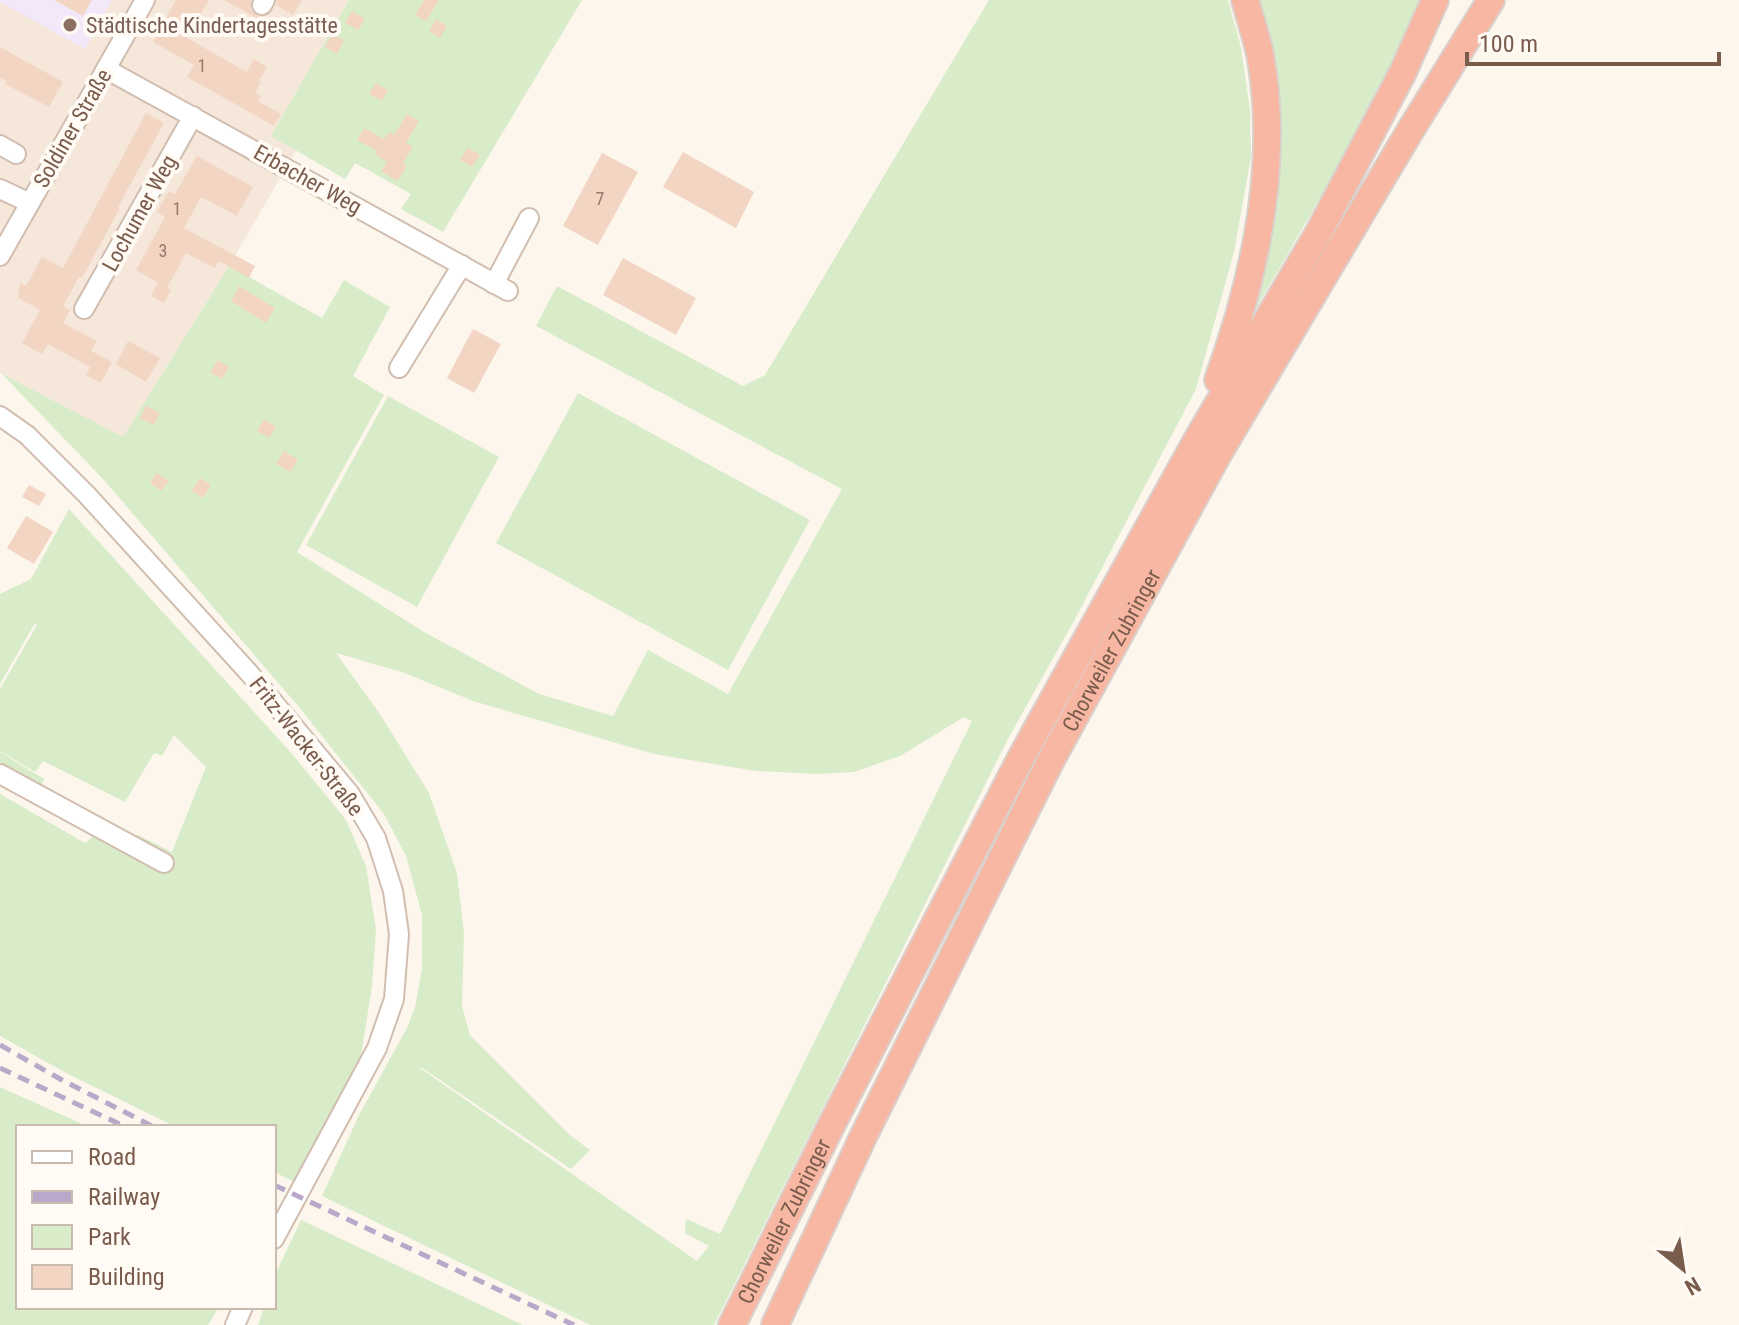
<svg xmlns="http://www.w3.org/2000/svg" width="1739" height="1325" font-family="'Roboto Condensed',sans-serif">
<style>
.residential{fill:#f5e8da}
.education{fill:#f3e8fa}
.green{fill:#d8ecc9;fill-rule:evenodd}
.building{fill:#f3d5c3}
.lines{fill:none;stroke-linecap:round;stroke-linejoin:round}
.minor-casing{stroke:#d1beb0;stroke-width:22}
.highway-casing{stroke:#dad1cd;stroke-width:30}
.minor{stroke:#fff;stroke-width:18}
.highway{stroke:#f7b7a3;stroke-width:26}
.rail{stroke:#b9a8c9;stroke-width:5;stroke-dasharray:12 8;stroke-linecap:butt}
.education-dot{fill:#8d6e63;stroke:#fffaf3;stroke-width:3}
.labels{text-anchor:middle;stroke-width:8;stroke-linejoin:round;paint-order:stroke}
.number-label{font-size:18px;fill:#987a6a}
.education-label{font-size:22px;fill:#785e54;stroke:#fffaf3;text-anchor:start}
.street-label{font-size:22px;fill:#7a5c4d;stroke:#fffaf3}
</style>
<rect width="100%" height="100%" fill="#fdf6ec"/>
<polygon class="residential" points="0,0 349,0 272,135 296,151 229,266 123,438 0,373"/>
<polygon class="education" points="0,0 112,0 85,49 0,2"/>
<g class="green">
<polygon points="349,0 582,0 443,232 401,209 411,194 355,163 345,179 271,136"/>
<path d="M989,0h239l13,47 9,63 1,47 -17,95 -38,137 -121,230 -66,118 -295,588h-124l-268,-129 37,-81 48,-87 8,-21 7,-38v-54l-16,-59 -22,-42 -85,-107 -196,-228 -101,-105 121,63 106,-171 93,52 22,-38 46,27 -37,69 31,19 -87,157 127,80 115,62 74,22 35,-66 80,44 114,-205 -306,-163 21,-40 186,100 22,-11zM336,653l69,20 68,28 181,53 102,17 62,3 36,-2 46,-16 64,-39 8,4 -252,513 -34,-15 -1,14 24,13 -12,15 -277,-193 1,-1 150,102 19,-19 -19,-14 -101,-101 -8,-29 2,-73 -7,-60 -28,-80 -49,-79z"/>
<path d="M1254,0h165c-46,112 -109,215 -169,319l5,-25z"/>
<polygon points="578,393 810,520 728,670 496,543"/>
<polygon points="388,396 499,457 417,607 306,545"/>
<polygon points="69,509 294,756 346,820 366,866 376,930 372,986 361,1056 295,1182 274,1172 274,1127 176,1127 68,1074 0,1036 0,794 85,843 92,837 138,835 172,852 206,767 174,735 162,756 154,753 125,802 43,761 35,772 0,751 0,689 37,625 35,623 0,684 0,594 31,579"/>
<polygon points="0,752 44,779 39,792 0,771"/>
<polygon points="0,1087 89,1127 18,1127 18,1307 219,1307 208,1325 0,1325"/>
<polygon points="301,1220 523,1325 258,1325 264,1307 274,1307 274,1277"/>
</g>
<g class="building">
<polygon points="54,0 92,0 83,16"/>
<polygon points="176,0 209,0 187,38 247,72 254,59 267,67 259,81 261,82 255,93 261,96 258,101 281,114 274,126 187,77 194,65 153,42"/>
<polygon points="224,0 251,0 251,10 258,16 257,18"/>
<polygon points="277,0 302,0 293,15 276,5"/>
<polygon points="424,0 439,0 426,21 415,15"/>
<polygon points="352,11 365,19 358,30 345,23"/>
<polygon points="436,19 447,26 440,38 429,31"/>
<polygon points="332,34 344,40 337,54 325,47"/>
<polygon points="0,47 63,82 49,107 5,84 6,81 0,78"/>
<polygon points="376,83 388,90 382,101 369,94"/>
<polygon points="146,113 164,123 118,207 120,208 82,278 79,277 63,306 70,310 63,323 97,341 91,351 112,362 101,383 86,375 90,367 48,344 42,354 22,343 40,310 18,298 20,282 26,286 42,257 63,268"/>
<polygon points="407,114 419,121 406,143 413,147 403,163 407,166 397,181 381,171 387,162 375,154 377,151 357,140 364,128 384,139 389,132 394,135"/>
<polygon points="468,148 480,155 472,167 460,160"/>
<polygon points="683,152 754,192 736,228 663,187"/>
<polygon points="602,153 638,172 598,245 563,226"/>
<polygon points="197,156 253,187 237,216 201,197 184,228 255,266 249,278 219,261 215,268 186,253 167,288 171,290 164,303 151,296 158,283 136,270 165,217 157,212 169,191 175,194"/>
<polygon points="623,258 696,298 676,335 603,295"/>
<polygon points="239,286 275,308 266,323 231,301"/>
<polygon points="473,329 501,344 474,393 447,378"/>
<polygon points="128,341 160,358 146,382 116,364"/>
<polygon points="218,360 229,367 222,379 210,372"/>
<polygon points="146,406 160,413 154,425 140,418"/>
<polygon points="264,419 276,427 269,438 257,431"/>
<polygon points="284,451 298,460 290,472 276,464"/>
<polygon points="157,473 169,481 161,491 150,483"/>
<polygon points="200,478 211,485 203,498 192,491"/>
<polygon points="29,485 46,494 39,506 22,497"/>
<polygon points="26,516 53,532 34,564 7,548"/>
</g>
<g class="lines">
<defs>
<g id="minor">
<polyline points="262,5 265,0"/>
<polyline points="106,69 508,291"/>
<polyline points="0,145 16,154"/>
<polyline points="0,189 30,203"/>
<polyline points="0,256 145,0"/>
<polyline points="494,284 529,218"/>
<polyline points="84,309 193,116"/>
<polyline points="399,368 462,265"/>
<polyline points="0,416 27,435 87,495 250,674 350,794 376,838 393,891 399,934 394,999 377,1048 274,1239"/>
<polyline points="0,774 164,863"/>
<polyline points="235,1325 243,1307"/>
</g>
<g id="highway">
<path d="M1218,380c37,-102 62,-218 42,-326 -4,-18 -10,-36 -15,-54"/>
<path id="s1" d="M732,1325l101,-203 189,-366 175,-316 122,-208 84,-160 32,-72"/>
<path id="s2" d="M775,1325l89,-190 186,-373 168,-308 192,-323 81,-131"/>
</g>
</defs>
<use href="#minor" class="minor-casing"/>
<use href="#highway" class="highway-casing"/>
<use href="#minor" class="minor"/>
<use href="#highway" class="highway"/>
<g class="rail">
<polyline points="0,1045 62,1080 154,1127"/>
<polyline points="0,1068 126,1127"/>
<polyline points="274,1185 574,1325"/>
</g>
</g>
<circle class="education-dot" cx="70" cy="25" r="8"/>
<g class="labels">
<g class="number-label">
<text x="202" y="72">1</text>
<text x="600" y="205">7</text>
<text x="177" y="215">1</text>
<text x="163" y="257">3</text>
</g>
<g class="education-label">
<text x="86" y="33">Städtische Kindertagesstätte</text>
</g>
<g class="street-label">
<text transform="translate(72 128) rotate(-60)" y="8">Soldiner Straße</text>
<text transform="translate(308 179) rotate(29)" y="8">Erbacher Weg</text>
<text transform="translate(139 213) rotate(-61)" y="8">Lochumer Weg</text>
<text dy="8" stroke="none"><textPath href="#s2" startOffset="754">Chorweiler Zubringer</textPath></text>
<text transform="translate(307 746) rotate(52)" y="8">Fritz-Wacker-Straße</text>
<text dy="8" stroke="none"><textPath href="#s1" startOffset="116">Chorweiler Zubringer</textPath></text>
</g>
</g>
<rect x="16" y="1125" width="260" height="184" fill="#fffaf3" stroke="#cabbb1" stroke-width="2"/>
<rect x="32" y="1151" width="40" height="12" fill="#ffffff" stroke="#cabbb1" stroke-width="2"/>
<text x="88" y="1165" font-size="24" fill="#7a5c4d">Road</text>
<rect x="32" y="1191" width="40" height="12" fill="#b9a8c9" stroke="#cabbb1" stroke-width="2"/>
<text x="88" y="1205" font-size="24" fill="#7a5c4d">Railway</text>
<rect x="32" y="1225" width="40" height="24" fill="#d8ecc9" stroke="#cabbb1" stroke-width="2"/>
<text x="88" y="1245" font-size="24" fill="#7a5c4d">Park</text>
<rect x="32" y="1265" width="40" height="24" fill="#f3d5c3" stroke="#cabbb1" stroke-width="2"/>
<text x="88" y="1285" font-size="24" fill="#7a5c4d">Building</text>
<g transform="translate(1683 1269) rotate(150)" stroke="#fffaf3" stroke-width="6" paint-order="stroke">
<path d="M0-6L14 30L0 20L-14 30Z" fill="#7a5c4d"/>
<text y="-12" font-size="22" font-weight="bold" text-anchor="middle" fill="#7a5c4d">N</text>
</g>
<path d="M1467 52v12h252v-12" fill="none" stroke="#7a5c4d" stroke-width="4"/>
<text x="1479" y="52" font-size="24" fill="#7a5c4d" stroke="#fffaf3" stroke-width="6" paint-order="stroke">100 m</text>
</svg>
